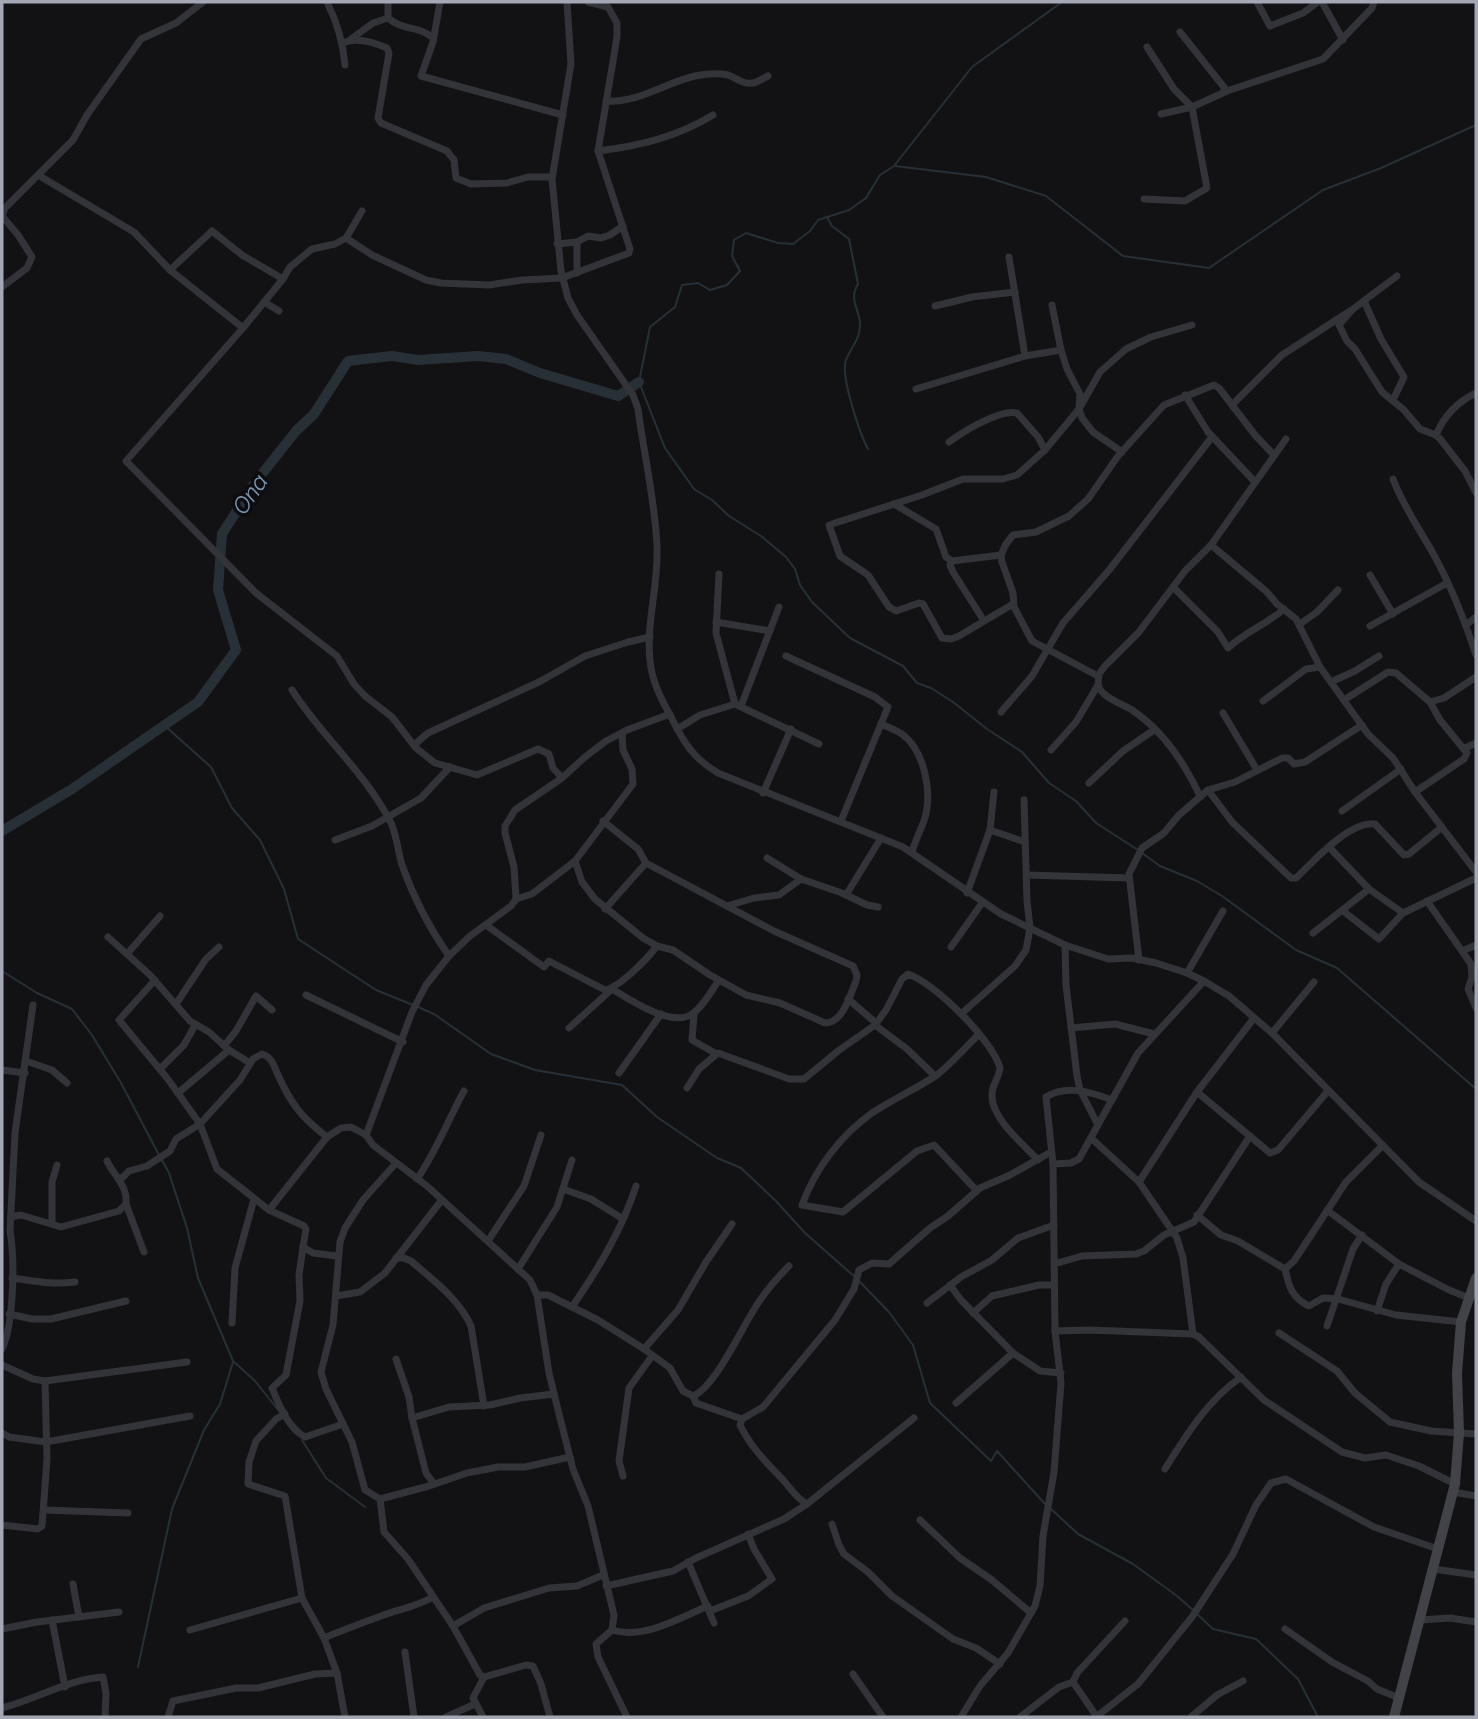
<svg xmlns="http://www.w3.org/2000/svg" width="1478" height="1719" font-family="Raleway,sans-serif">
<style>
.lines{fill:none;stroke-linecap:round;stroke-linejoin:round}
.stream{stroke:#283037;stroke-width:2}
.river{stroke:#283037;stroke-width:10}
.street{stroke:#333439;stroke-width:7}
.secondary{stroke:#414349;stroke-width:10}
.labels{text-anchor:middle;stroke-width:7;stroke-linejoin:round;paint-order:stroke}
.water-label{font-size:23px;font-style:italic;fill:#7996b0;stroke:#0d0d0f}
</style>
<rect width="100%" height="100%" fill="#121214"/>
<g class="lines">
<g class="stream">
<polyline points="1062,2 972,67 894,166 880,175 866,198 849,210 818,220 810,231 793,244 778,243 746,233 734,240 732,256 740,271 727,285 710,290 698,283 682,285 675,307 650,327 639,382 665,448 694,489 712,500 729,516 761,536 786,557 795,569 800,585 812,602 850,638 903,666 917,683 931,688 953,702 987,729 1022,752 1049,783 1076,801 1096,823 1138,850"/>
<polyline points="895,166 986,177 1046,196 1123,256 1209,268 1323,190 1381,168 1476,125"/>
<path d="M827,217l5,9 17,13 9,45c-10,16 2,25 2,41 0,15 -9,22 -14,35 -6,16 14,74 22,89"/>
<polyline points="165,726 211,767 232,808 260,840 284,889 298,939 376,990 413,1005"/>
<polyline points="1142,853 1160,866 1197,881 1222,896 1296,950 1337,968 1476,1089"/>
<polyline points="2,971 37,993 72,1009 92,1035 121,1083 159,1155"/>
<polyline points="418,1007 434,1014 491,1054 535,1070 622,1085 657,1117 717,1158 741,1168 775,1200 805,1233 855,1277"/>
<polyline points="162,1160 169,1173 187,1228 198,1278 233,1361 255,1381 279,1411"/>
<polyline points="859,1281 889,1312 913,1345 930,1403 991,1461 997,1451 1046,1505"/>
<polyline points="302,1440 326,1478 365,1507"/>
<polyline points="1050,1508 1078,1534 1133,1564 1177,1596 1193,1610"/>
<polyline points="1197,1614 1213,1629 1256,1639 1298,1679 1318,1717"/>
<polyline points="138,1667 172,1509 204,1430 220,1404 233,1362"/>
</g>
<polyline class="river" points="2,831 72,789 198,702 236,650 218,590 222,534 254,484 296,431 314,414 348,361 392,356 418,360 478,356 506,359 540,373 618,396 639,382"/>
<g class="street">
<path d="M327,2c10,20 16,40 18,63"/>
<path d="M388,2v16c15,13 33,8 45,20"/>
<polyline points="440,2 433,42 421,76 563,115"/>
<path d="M567,2l4,62 -19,115 9,92 7,27 9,17 56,80 5,14c6,46 17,91 19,137 2,41 -13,82 -6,122 3,18 12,34 20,49 13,26 22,41 47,56l185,74 98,67 64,31 43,14 24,-1 24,5 31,10 17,8 25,15 43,37 147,149 57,39"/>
<polyline points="1257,2 1270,26 1303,13 1318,2"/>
<polyline points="1322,2 1343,40"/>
<polyline points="1180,32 1227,91"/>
<polyline points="351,39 373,23 388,18"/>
<path d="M343,43c13,-6 30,-1 44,5l2,5 -11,65 3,5 66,28 7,9 2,18 15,6 36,-1 21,-6h24"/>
<path d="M606,101c33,2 58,-18 89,-25 10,-2 23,-3 33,-1 9,3 15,10 25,8 5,-1 11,-5 15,-7"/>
<polyline points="1161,114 1192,107 1227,91 1323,59 1372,8 1374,2"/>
<path d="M598,151c41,-5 79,-14 115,-36"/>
<polyline points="38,175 134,232 170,270 243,328"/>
<polyline points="1144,199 1185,201 1207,188 1192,107 1174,89 1147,47"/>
<polyline points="362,211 346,238 335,244 312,249 290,267 283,279 243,328 126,461 256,593 337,656 354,684 365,696 392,717 416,748 435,763 477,775 538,749 549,754 553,768 562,778"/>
<polyline points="346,238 372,255 426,280 441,283 489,285 522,280 562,278 629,253 630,249 598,151 617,37 617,23 608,7 588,2"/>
<polyline points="577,242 577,273"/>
<polyline points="557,244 577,242 588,236 601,238 610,235 623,226"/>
<polyline points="1009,257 1025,356"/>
<polyline points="170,270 212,231 242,255 283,279"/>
<polyline points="1397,276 1353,309 1339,325 1347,341 1355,349 1382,392 1404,410 1420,429 1436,435 1441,440 1465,471 1476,493"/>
<polyline points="2,287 27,268 32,257 18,235 2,216 5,208 73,140 87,115 141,39 176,23 203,2"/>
<polyline points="1364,301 1381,339 1404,377 1393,400"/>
<polyline points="264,302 279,311"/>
<polyline points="1052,305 1061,350 1067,369 1080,394 1079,409 1082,418 1093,432 1122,452"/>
<polyline points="935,306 972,297 1015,292"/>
<polyline points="916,389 1025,356 1061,350"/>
<polyline points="1185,395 1208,432 1255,482"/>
<polyline points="1232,405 1282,355 1350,311"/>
<path d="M1436,435c8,-19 21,-33 40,-42"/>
<path d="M949,442c15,-11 51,-33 68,-29l21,24 7,13"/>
<path d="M1393,479c10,27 27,51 41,76 17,31 31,66 42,100"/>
<polyline points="894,504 936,529 946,557 952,561 1001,555"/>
<polyline points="1211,545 1267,592 1277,604 1296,619 1320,667 1368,734 1393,758 1415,792 1476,872"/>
<polyline points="952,561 950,565 953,572 984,621"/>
<polyline points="719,574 716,633 735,704"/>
<polyline points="1370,575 1393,614"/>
<path d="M1173,587l45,45 10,16c17,-16 39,-24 56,-39"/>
<polyline points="1013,604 959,636 951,639 942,638 923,604 919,603 896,611 889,607 868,575 840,556 829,525 922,495 963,479 1003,479 1017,475 1045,450 1079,409 1100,372 1126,349 1151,337 1192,325"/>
<polyline points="716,622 770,631"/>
<polyline points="1300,624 1317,612 1338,590"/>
<polyline points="1466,625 1476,617"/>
<polyline points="1370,626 1447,583"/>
<polyline points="786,656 875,697 888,707 841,821"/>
<polyline points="1098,676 1032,641 1014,607 1013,593 1002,562 1001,555 1006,544 1013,535 1036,532 1069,516 1088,499 1118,456 1164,405 1214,385 1219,388 1255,435 1274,455"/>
<polyline points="1331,682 1355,671 1379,656"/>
<path d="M1098,685c4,13 23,18 34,25 30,20 53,54 68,86"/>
<path d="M292,690c30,47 74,83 99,133 6,13 7,29 11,42 11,31 28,64 47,91"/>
<polyline points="1344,700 1388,672 1396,673 1430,702 1444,698 1476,677"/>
<polyline points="1263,701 1306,669 1320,667"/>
<polyline points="741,706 779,607"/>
<polyline points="1001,712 1032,676 1063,623 1110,569 1212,437"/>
<polyline points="1223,713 1257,770"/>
<path d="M881,724c7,3 15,6 21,10 23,17 31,60 22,87 -4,10 -9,20 -12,31"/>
<polyline points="677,729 700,715 735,704 819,744"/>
<polyline points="414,745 428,733 539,682 585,656 628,642 650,637"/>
<polyline points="1465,748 1476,743"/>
<polyline points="1051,750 1076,722 1098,685 1099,674 1105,666 1139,632 1185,571 1211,545 1286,439"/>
<polyline points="1089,783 1123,751 1154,730"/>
<path d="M1208,790l24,32 59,56h5c18,-17 53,-57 79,-54l29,31 5,-1 33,-27"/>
<polyline points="1415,792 1464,759 1467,753 1440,720 1430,702"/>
<polyline points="763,793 791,729"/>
<polyline points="1342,811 1401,769"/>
<polyline points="990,830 1025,842"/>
<polyline points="335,840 372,826 421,798 450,767"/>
<polyline points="1329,847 1369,889 1403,913"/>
<polyline points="767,858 801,879 842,893 867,905 878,907"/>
<path d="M575,861l7,21 13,17 48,39 14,8 16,4 37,25 36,20 34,8 45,20c18,0 25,-28 31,-42l1,-6 -4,-9 -79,-35 -128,-68 -8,-14 -35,-28"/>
<polyline points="1027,875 1129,878"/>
<polyline points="967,893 990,830 994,792"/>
<polyline points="846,895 881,838"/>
<polyline points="516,899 514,867 505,833 505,826 515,810 562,778 585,757 606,741 627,730 670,714"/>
<polyline points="1427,901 1471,964 1472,977 1468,989 1476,1008"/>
<polyline points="727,906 754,898 779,895 801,879"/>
<polyline points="605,909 646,863"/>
<polyline points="1343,911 1379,939 1403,913 1476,878"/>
<path d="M486,925l58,42 5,-6 56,29c15,-3 42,-31 52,-44"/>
<polyline points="1313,933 1369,889"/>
<polyline points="108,937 150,975 190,1021 209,1032 229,1050 250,1063"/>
<polyline points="1065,945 1066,985 1077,1076 1080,1090 1098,1125"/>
<polyline points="951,947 982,903"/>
<polyline points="1462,951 1476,945"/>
<polyline points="127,954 160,916"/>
<polyline points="1139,960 1129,874 1142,848 1164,833 1179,815 1208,790 1235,782 1282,758 1288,758 1294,764 1305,762 1362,725"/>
<polyline points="1187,973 1223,911"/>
<polyline points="155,980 119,1020 167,1078 200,1124 217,1169 269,1210 304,1226 306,1229 303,1247 313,1253 337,1256"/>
<polyline points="306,995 403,1042"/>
<polyline points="848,999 876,1023"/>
<polyline points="176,1004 206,959 219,947"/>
<polyline points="694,1014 692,1040 715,1053"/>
<polyline points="961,1014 1015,966 1026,950 1030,928 1027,901 1024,800"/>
<polyline points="875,1025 907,1049 935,1076"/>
<path d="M569,1028l43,-39c18,11 60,39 80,25 11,-7 20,-24 27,-34"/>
<polyline points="1071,1028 1115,1024 1154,1034"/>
<polyline points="1272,1033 1314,982"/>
<polyline points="224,1046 236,1031 256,996 272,1010"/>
<polyline points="26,1061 52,1070 67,1083"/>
<polyline points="160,1069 184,1045 195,1025"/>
<polyline points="2,1070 25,1073"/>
<polyline points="619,1073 661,1014"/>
<path d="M687,1088l12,-19 19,-16 71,26h15l34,-28 37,-26 11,-15 16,-31 6,-5c27,9 85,67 92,94 -1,10 -9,18 -8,28 0,23 31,48 46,64"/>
<polyline points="1197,1092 1270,1153 1278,1150 1328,1091"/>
<polyline points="178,1093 229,1050"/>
<polyline points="366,1135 412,1012 426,985 449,956 470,936 511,906 516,899 532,894 575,861 633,784 632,769 623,750 622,733"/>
<polyline points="1091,1138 1139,1182 1177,1238 1183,1258 1193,1334"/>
<polyline points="396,1163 363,1200 345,1228 340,1242 333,1325 321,1372 326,1389 352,1442 365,1490 380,1499 429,1486 467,1473 498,1467 525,1467 570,1457"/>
<polyline points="1053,1164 1071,1163 1079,1159 1138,1053 1204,981"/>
<path d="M417,1179c19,-27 31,-59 47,-88"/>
<path d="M120,1180l9,-9 18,-5 23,-15 6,-12 24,-15 40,-44 13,-21 9,-5c10,3 12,12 16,21 13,29 24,43 49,62"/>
<polyline points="1139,1182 1197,1092 1254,1018"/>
<polyline points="563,1189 591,1199 623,1219"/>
<path d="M977,1191l-43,-46 -17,6 -74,61 -41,-7c13,-36 39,-70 70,-92 21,-14 44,-24 65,-38 15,-12 28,-27 42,-41"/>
<polyline points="126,1204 144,1252"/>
<polyline points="269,1210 327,1137 341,1128 351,1127 366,1135 373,1145 427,1186 530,1280 537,1295 549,1373 559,1414 573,1469 588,1506 614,1615 612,1630 596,1644 598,1657 627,1717"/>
<polyline points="1327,1210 1399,1264 1449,1290 1469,1298"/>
<polyline points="1197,1215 1221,1235 1238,1241 1285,1269"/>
<path d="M11,1217l10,-2 40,12 58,-16 7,-7c2,-18 -12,-28 -19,-43"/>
<polyline points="52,1224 52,1182 57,1165"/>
<polyline points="488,1241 524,1186 541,1135"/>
<path d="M303,1247l-4,28 1,26 -14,74 -14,13c7,17 16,40 33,49l38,-13"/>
<path d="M396,1258h8l7,3c22,19 48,38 60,65l13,80"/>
<polyline points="1054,1264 1082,1256 1136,1254 1144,1251 1164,1235 1194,1222 1250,1136"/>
<polyline points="518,1269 557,1207 572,1160"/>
<path d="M1285,1269c4,18 7,29 24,37l14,-8 15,1 58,16 65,7"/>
<polyline points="1285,1269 1294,1261 1346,1182 1382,1146"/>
<path d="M12,1278c22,3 40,7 63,4"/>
<polyline points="950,1285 961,1300 1013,1353 1040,1371 1061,1373"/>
<path d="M537,1295h11l50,25 46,29 26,19 13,23 10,5c21,-8 47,-64 59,-83 10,-18 23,-33 37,-47"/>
<polyline points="336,1296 360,1292 385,1273 441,1201"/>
<polyline points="927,1303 961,1277 992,1260 1018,1238 1054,1225"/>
<path d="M572,1307c26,-38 50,-77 64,-121"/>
<polyline points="1377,1311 1386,1284 1399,1264"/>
<polyline points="973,1313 992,1296 1039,1285 1054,1285"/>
<polyline points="9,1314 32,1319 51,1319 126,1301"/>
<polyline points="232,1323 235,1268 254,1199"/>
<polyline points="1327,1326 1353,1249 1362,1235"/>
<polyline points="1055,1331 1089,1330 1193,1334 1199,1337 1264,1400 1342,1452 1365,1458 1386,1455 1419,1466 1455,1484"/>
<polyline points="1279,1333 1337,1371 1355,1393 1390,1422 1431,1431 1476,1434"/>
<path d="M2,1349c12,-25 13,-90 8,-118l5,-98 18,-128"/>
<polyline points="644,1349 678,1310 706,1262 732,1224"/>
<polyline points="396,1359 409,1397 412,1418 449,1407 490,1405 520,1398 554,1394"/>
<polyline points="2,1365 33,1379 45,1381 187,1362"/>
<polyline points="693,1396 696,1403 742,1419 763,1407 835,1320 854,1289 859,1270 872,1263 889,1264 930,1228 948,1216 980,1188 1010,1175 1051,1152"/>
<polyline points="956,1403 1013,1353"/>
<polyline points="285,1414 276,1419 256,1441 249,1462 248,1484 285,1496 302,1598 324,1638 337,1673 345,1717"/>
<polyline points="412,1418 426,1473 434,1484"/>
<path d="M742,1419l-2,6c11,23 27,38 44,56 8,9 12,17 23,23"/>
<polyline points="2,1433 9,1437 46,1442 190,1416"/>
<path d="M1165,1469c22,-35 42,-68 76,-92"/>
<polyline points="623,1476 619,1461 629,1388 652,1356"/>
<polyline points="1453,1492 1476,1496"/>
<polyline points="380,1499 384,1532 408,1559 453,1626 480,1675 484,1677 526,1665 533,1666 541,1684 550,1717"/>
<polyline points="44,1510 128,1513"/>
<polyline points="920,1520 960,1558 992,1580 1031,1613"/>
<polyline points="832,1524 839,1545 844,1554 868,1572 892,1596 953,1639 976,1648 1000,1664"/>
<polyline points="2,1525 38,1529 42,1526 47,1459 45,1381"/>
<polyline points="688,1562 714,1623"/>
<polyline points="1433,1569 1476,1575"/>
<polyline points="73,1584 79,1617"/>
<polyline points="606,1586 673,1571 696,1558 784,1519 807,1504 914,1418"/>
<polyline points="710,1611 748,1596 772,1579 754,1549 748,1534"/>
<polyline points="52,1620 65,1687"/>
<polyline points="1420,1620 1450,1618 1476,1622"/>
<polyline points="453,1626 484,1608 549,1588 577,1586 603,1575"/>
<polyline points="2,1629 37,1622 119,1612"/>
<polyline points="1285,1629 1332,1662 1368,1681 1377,1689 1399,1698"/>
<polyline points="190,1630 302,1598"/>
<path d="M612,1630c31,10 67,-12 96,-24"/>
<path d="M324,1638c19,-8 38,-15 57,-22 18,-7 35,-9 52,-19"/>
<polyline points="405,1652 414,1717"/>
<polyline points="853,1674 883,1717"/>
<polyline points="1073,1682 1077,1673 1125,1621"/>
<polyline points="1073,1682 1097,1717"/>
<path d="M2,1708c33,-8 66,-29 101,-31l3,16 -1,24"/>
<polyline points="168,1717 173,1701 236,1688 258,1688 315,1674 337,1673"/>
<polyline points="446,1717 475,1704"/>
<polyline points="483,1717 473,1698 484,1677"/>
<path d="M961,1717l19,-31 28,-33 27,-47 5,-20 3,-50 11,-64 7,-89 -6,-52 -2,-167 -7,-67c20,-13 45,-5 66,3"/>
<polyline points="1020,1717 1059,1687 1073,1682"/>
<polyline points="1096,1717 1138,1684 1192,1617 1233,1554 1256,1505 1271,1483 1286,1479 1374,1527 1438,1549"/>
<polyline points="1191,1717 1217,1695 1243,1681"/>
</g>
<polyline class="secondary" points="1394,1717 1455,1484 1459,1433 1457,1373 1461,1322 1476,1278"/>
</g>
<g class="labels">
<g class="water-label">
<text transform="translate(250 494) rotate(-55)" y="8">Ona</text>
</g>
</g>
<rect width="1478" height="1719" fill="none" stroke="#a3a8b4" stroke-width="7"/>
</svg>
